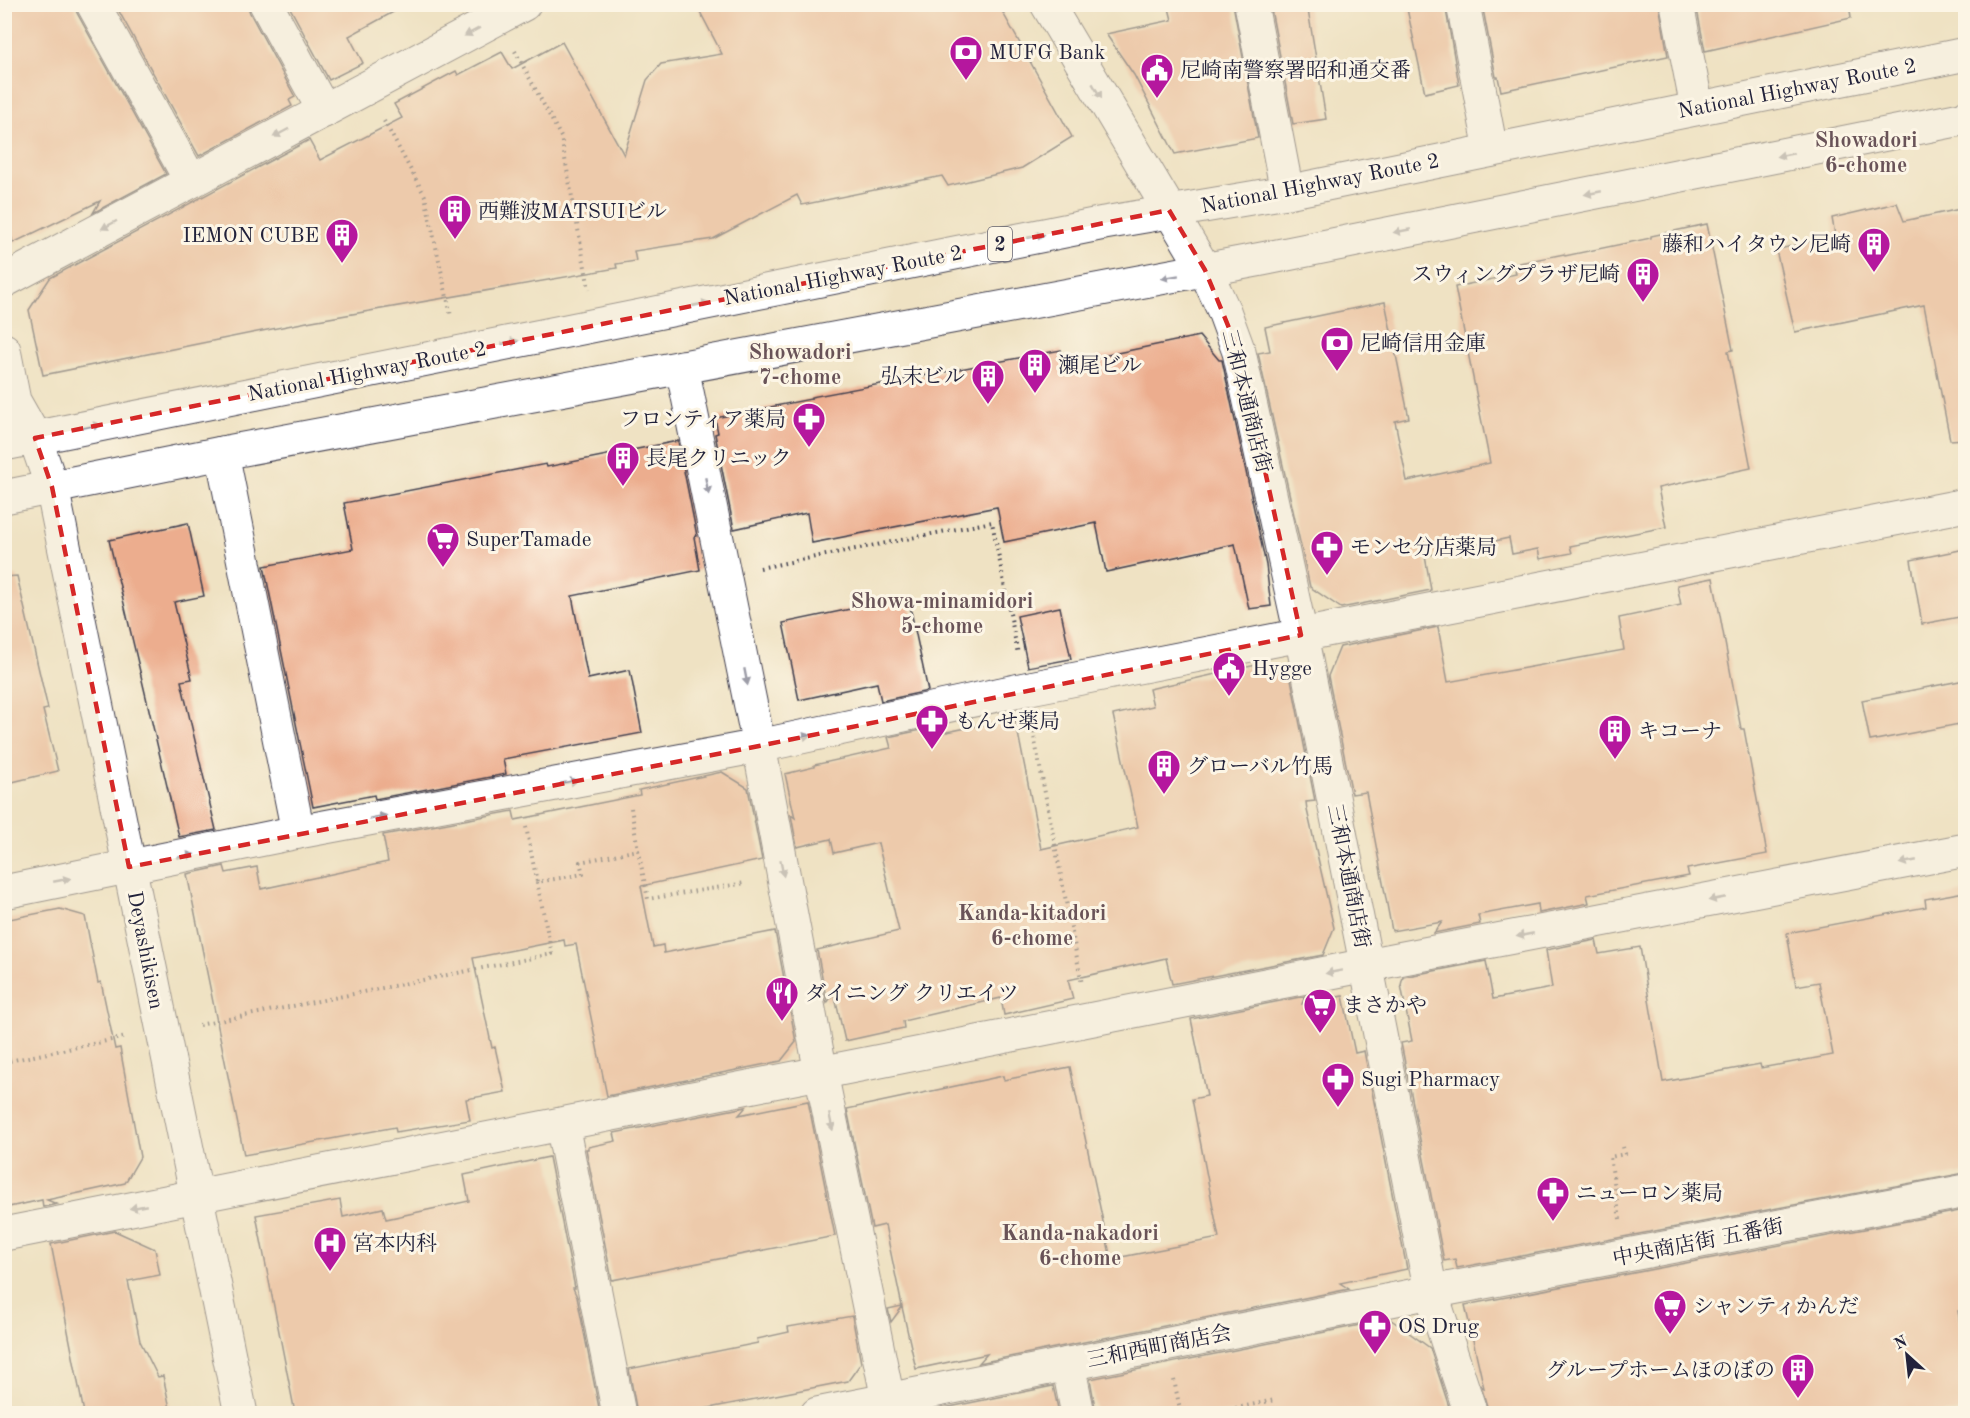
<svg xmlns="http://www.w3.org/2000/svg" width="1970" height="1418" font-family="'Old Standard TT','Noto Serif JP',serif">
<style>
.building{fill:#ecad8e}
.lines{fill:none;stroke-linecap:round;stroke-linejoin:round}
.minor-casing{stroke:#413f4f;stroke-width:35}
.highway-casing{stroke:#413f4f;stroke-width:35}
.path{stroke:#413f4f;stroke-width:4;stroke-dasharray:1.5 4.5;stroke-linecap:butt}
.minor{stroke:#fff;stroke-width:33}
.highway{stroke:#fff;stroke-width:33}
.oneway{fill:#9c9ca7}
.marked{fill:none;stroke:#d62828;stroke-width:4.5;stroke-dasharray:12 8;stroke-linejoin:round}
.labels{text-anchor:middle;stroke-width:6;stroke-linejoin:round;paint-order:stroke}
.shield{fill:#fcf5e5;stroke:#63616e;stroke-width:1.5}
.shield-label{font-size:20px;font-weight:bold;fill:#22223b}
.poi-label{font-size:21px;fill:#22223b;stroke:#fcf5e5;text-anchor:start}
.street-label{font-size:21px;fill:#22223b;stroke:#fcf5e5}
.neighbourhood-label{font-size:22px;font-weight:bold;fill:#695358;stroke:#fcf5e5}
</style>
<rect width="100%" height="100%" fill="#fcf5e5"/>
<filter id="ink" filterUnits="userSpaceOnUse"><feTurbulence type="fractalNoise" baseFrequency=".0167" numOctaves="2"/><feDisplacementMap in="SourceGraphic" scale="12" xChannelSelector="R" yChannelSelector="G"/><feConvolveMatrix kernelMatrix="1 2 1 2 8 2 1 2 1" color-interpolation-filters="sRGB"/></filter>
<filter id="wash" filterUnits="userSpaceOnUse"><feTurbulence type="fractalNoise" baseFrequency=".008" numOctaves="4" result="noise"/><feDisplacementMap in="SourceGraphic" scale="24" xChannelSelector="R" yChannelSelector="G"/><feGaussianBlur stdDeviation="1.35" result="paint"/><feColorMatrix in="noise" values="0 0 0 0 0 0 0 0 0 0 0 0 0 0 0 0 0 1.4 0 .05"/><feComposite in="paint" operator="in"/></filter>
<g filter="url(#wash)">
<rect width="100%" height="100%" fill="#efe2c3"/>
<g id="blocks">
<g class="building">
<polygon points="35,4 74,4 77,13 166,174 93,213 100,201 13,243 4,210 4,8"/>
<polygon points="115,4 247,4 250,13 295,97 289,100 292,106 199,156"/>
<polygon points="288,4 408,4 349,36 363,63 329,80"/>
<polygon points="696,4 998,4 1072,137 1022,168 948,186 942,176 802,205 797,195 713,239 634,251 636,261 616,264 617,268 312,321 43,375 29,310 50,278 309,140 320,160 402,118 394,104 456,71 458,75 502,52 512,69 562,42 624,155 647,80 661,64 722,54"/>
<polygon points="1168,4 1233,4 1258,138 1175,154 1134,75 1106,34 1172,20"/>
<polygon points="1270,4 1307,4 1326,119 1293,124"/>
<polygon points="1406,4 1445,4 1459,85 1425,93"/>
<polygon points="1482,4 1659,4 1668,56 1501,91 1498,77 1496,77"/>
<polygon points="1696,4 1849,4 1851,18 1705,51"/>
<polygon points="1897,203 1904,221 1965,208 1965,439 1950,440 1924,305 1795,332 1776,250 1835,235 1832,218"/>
<polygon points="1707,224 1733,350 1728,351 1751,468 1658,488 1666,527 1570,546 1572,553 1540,559 1538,549 1512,554 1509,538 1425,556 1431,590 1341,608 1310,587 1258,353 1270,351 1265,327 1385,302 1409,418 1395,421 1407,481 1490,463 1455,287 1516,274 1514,264 1564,254 1565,256 1651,238 1651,236"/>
<polygon points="1199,336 1219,360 1222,360 1266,565 1271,606 1249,609 1235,544 1106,572 1096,523 1004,542 997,507 812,543 807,513 734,529 715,434 718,433 715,418 811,399 811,397 1061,350 1064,364"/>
<polygon points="678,441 697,536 694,537 700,570 572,596 588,679 630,670 642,733 503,759 506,774 375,799 374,795 313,807 264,566 353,549 344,503 546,464 547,467"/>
<polygon points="188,523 204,596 174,602 192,679 181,681 216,830 179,837 109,540"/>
<polygon points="1965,549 1965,616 1922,624 1911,560"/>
<polygon points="17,576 48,709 43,710 58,771 4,784 4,577"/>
<polygon points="1713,578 1741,729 1744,729 1767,854 1687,869 1689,876 1587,895 1589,903 1539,913 1538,904 1478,915 1480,924 1434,933 1442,922 1392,931 1366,792 1352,794 1328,676 1340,647 1438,627 1448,682 1624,650 1619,618 1681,605 1677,585"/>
<polygon points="908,597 928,691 881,701 877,683 799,700 783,623"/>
<polygon points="1060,607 1071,659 1028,667 1017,616"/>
<polygon points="1256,665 1290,674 1315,801 1306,802 1307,810 1334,928 1323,955 1172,984 1166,958 1068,980 1073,999 1004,1015 1001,998 903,1021 904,1028 845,1041 834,993 827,1003 817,950 899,931 878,843 834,853 831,839 797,847 791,815 795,818 785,774 814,767 814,765 891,748 888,737 936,727 937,734 1015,718 1041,849 1138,827 1113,715 1153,706 1149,689"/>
<polygon points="1965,680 1965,723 1870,741 1862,700"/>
<polygon points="722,772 748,788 762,860 641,886 653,947 663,945 664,953 775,931 796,1042 781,1061 607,1096 576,944 565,946 564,940 473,958 492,1048 495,1047 505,1092 466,1099 470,1120 396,1132 395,1127 244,1155 187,874 224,866 226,873 257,867 261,889 388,862 383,835 513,811 515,820 640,795 639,790"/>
<polygon points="1965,892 1965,1173 1457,1268 1455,1259 1444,1261 1401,1043 1412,1041 1401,985 1403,977 1486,961 1493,999 1552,988 1546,950 1596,940 1599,954 1640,947 1663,1082 1760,1064 1761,1068 1833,1055 1819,982 1796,986 1787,933 1926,907 1925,899"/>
<polygon points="60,909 85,916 98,983 101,982 115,1049 120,1048 140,1157 125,1183 47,1200 57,1204 43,1207 42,1200 4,1208 4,920"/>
<polygon points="1305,996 1302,1004 1343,996 1355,1053 1364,1051 1407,1269 1340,1283 1349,1289 979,1363 987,1354 916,1369 902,1307 891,1322 888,1309 902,1306 885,1225 872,1228 847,1109 1003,1076 1004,1080 1070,1067 1111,1259 1219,1238 1192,1099 1207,1096 1191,1019"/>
<polygon points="808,1101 835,1236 612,1280 586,1149 588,1149 588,1147 616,1141 614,1133 746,1107 739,1115"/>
<polygon points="549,1157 575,1288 573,1288 577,1297 600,1413 295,1413 256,1215 340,1200 343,1217 383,1208 386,1219 469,1201 464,1175"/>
<polygon points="1965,1210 1965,1310 1958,1311 1965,1357 1965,1413 1489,1413 1481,1386 1484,1388 1465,1305"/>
<polygon points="115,1231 155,1249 160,1275 128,1281 140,1341 158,1377 163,1376 171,1413 84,1413 51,1244"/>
<polygon points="852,1316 861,1363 848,1381 683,1413 637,1413 629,1369 758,1343 757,1339 789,1332 788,1327"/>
<polygon points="1390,1319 1430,1348 1451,1413 1096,1413 1090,1379"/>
<polygon points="1053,1386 1059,1413 927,1413 930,1411"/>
</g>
</g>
</g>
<g filter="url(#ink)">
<use href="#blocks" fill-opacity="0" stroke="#413f4f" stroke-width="1.5"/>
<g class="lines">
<defs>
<g id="minor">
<polyline points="93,4 191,181"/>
<polyline points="266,4 324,111"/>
<polyline points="1047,4 1205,270 1224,311 1239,352 1301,635 1431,1292 1471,1414"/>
<polyline points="1251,4 1287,192"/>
<polyline points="1463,4 1491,150"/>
<polyline points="1677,4 1697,108"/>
<polyline points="4,281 524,4"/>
<polyline points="4,350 14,401 35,438 52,487 241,1414"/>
<polyline points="682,367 759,746 821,1073 891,1414"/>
<polyline points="222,453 298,832"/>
<polyline points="4,892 298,832 759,746 1025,689 1966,505"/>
<polyline points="562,1124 619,1414"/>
<polyline points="4,1234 1367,965 1966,850"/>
<polyline points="1068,1364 1078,1414"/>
<polyline points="817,1414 1431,1292 1966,1191"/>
</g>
<g id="highway">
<polyline points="4,444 1104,223 1287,192 1966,54"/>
<polyline points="4,497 222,453 1262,259 1966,118"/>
</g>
</defs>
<use href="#minor" class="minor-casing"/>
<use href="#highway" class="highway-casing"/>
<g class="path">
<polyline points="515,51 561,137 589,289"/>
<polyline points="384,121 425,196 451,316"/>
<polyline points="760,568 992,522 1018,654"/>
<polyline points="1032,726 1082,984"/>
<polyline points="631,808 638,850"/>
<polyline points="526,827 537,882"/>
<polyline points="199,1025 552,954 537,882 583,874 580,862 638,850 648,899 746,883"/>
<polyline points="4,1062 126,1037"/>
<polyline points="1620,1219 1610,1157 1625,1154 1623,1147"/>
<polyline points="1174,1380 1181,1414"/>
<polyline points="1206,1414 1275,1400"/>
</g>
<use href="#minor" class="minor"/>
<use href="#highway" class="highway"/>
</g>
<defs><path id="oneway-solid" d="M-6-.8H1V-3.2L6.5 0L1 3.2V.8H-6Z" transform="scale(1.5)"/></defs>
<g class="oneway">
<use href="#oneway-solid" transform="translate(472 32) rotate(152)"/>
<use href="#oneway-solid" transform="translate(1097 91) rotate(59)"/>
<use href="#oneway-solid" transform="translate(281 133) rotate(152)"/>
<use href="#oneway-solid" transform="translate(1785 155) rotate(169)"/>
<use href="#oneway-solid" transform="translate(1593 193) rotate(169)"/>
<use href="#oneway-solid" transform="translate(109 225) rotate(152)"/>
<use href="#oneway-solid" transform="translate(1402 231) rotate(169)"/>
<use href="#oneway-solid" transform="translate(1036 236) rotate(-11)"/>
<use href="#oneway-solid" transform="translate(1170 277) rotate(170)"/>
<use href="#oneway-solid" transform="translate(701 304) rotate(-11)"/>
<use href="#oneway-solid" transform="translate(510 342) rotate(-11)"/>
<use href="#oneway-solid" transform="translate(92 426) rotate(-12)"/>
<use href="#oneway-solid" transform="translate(707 486) rotate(79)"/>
<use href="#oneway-solid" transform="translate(746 677) rotate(79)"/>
<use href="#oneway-solid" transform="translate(802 737) rotate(-13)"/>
<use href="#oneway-solid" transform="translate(569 782) rotate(-11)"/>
<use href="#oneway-solid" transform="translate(378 817) rotate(-10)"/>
<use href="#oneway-solid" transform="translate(186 856) rotate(-12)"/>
<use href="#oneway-solid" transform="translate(1908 862) rotate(169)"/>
<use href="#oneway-solid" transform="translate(782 868) rotate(79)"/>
<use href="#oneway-solid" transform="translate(62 880) rotate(-11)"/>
<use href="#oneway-solid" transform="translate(1717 899) rotate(169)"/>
<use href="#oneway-solid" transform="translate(1525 935) rotate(169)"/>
<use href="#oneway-solid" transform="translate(1334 972) rotate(169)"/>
<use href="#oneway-solid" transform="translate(831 1122) rotate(78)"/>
<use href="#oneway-solid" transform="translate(138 1207) rotate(169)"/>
</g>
</g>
<path d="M0 0H1970V1418H0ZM1169,210l36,60 34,82 62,283 -542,111 -630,121 -77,-380 -17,-49z" fill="#efe2c3" fill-opacity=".55" fill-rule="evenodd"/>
<path class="marked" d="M1169,210l36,60 34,82 62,283 -542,111 -630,121 -77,-380 -17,-49z"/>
<defs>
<symbol id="bank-pin" viewBox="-11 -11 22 30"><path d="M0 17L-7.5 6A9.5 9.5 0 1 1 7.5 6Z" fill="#b5179e" stroke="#fcf5e5"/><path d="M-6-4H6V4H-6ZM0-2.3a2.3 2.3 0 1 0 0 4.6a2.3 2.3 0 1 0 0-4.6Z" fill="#fff"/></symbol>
<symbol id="civic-pin" viewBox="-11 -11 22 30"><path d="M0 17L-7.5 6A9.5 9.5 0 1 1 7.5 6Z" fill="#b5179e" stroke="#fcf5e5"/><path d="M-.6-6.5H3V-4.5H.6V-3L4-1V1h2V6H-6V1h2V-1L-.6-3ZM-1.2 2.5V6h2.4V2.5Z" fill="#fff"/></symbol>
<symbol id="building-pin" viewBox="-11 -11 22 30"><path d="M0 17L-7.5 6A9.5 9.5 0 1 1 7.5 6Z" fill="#b5179e" stroke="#fcf5e5"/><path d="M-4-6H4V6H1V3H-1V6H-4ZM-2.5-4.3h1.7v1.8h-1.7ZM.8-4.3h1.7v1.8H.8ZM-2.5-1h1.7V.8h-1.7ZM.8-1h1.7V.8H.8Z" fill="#fff"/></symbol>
<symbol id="pharmacy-pin" viewBox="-11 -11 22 30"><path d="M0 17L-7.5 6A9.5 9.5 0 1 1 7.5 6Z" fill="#b5179e" stroke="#fcf5e5"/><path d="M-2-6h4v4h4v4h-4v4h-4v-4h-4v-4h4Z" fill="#fff"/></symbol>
<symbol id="supermarket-pin" viewBox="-11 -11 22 30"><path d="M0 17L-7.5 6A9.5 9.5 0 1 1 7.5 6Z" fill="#b5179e" stroke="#fcf5e5"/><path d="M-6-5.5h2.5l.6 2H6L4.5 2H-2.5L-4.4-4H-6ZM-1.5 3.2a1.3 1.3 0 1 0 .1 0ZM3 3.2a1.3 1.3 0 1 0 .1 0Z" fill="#fff"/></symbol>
<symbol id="restaurant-pin" viewBox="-11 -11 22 30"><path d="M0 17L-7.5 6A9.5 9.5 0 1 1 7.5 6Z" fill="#b5179e" stroke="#fcf5e5"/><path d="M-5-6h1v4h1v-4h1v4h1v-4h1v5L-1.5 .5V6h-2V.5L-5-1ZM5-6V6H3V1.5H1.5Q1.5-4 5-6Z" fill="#fff"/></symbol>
<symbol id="hospital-pin" viewBox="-11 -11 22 30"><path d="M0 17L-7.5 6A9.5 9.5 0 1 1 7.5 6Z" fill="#b5179e" stroke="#fcf5e5"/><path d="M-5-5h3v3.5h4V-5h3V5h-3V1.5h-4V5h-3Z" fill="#fff"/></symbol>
</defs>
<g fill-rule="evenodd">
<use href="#bank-pin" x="947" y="33" width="38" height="52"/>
<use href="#civic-pin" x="1138" y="51" width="38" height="52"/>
<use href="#building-pin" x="436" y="192" width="38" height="52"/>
<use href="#building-pin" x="323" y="216" width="38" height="52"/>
<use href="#building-pin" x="1855" y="225" width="38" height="52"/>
<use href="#building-pin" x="1624" y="255" width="38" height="52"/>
<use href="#bank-pin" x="1318" y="324" width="38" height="52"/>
<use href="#building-pin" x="1016" y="346" width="38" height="52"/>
<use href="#building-pin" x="969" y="357" width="38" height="52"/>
<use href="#pharmacy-pin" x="790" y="400" width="38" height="52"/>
<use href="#building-pin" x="604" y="439" width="38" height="52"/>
<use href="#supermarket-pin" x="424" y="520" width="38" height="52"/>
<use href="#pharmacy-pin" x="1308" y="528" width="38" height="52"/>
<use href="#civic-pin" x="1210" y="649" width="38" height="52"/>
<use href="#pharmacy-pin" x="913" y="702" width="38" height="52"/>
<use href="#building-pin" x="1596" y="712" width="38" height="52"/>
<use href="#building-pin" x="1145" y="747" width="38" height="52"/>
<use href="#restaurant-pin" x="763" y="974" width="38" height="52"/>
<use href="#supermarket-pin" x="1301" y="986" width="38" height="52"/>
<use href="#pharmacy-pin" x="1319" y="1060" width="38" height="52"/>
<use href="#pharmacy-pin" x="1534" y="1174" width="38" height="52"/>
<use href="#hospital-pin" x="311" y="1224" width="38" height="52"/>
<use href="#supermarket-pin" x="1651" y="1287" width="38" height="52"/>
<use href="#pharmacy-pin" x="1356" y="1307" width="38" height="52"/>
<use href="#building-pin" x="1779" y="1351" width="38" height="52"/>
</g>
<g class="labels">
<rect class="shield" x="988" y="227" width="24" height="34" rx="4.5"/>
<g class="shield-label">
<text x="1000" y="251">2</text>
</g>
<g class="poi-label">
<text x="989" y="59">MUFG Bank</text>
<text x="1180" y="77">尼崎南警察署昭和通交番</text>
<text x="478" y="218">西難波MATSUIビル</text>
<text x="319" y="242" text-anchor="end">IEMON CUBE</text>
<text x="1851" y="251" text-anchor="end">藤和ハイタウン尼崎</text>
<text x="1620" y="281" text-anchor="end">スウィングプラザ尼崎</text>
<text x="1360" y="350">尼崎信用金庫</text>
<text x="1058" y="372">瀬尾ビル</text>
<text x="965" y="383" text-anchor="end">弘末ビル</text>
<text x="786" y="426" text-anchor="end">フロンティア薬局</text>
<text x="646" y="465">長尾クリニック</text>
<text x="466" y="546">SuperTamade</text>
<text x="1350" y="554">モンセ分店薬局</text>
<text x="1252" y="675">Hygge</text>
<text x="955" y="728">もんせ薬局</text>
<text x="1638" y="738">キコーナ</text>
<text x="1187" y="773">グローバル竹馬</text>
<text x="805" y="1000">ダイニング クリエイツ</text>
<text x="1343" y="1012">まさかや</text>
<text x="1361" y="1086">Sugi Pharmacy</text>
<text x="1576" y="1200">ニューロン薬局</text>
<text x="353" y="1250">宮本内科</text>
<text x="1693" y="1313">シャンティかんだ</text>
<text x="1398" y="1333">OS Drug</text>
<text x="1775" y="1377" text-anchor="end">グループホームほのぼの</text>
</g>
<g class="street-label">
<text transform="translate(1797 88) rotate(-11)" y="7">National Highway Route 2</text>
<text transform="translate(1320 183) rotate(-11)" y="7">National Highway Route 2</text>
<text transform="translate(843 275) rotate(-11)" y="7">National Highway Route 2</text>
<text transform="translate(367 371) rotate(-11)" y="7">National Highway Route 2</text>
<text transform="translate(1247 401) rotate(76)" y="7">三和本通商店街</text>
<text transform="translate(1349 876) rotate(79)" y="7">三和本通商店街</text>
<text transform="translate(146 950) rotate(79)" y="7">Deyashikisen</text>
<text transform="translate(1698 1242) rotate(-11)" y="7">中央商店街 五番街</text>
<text transform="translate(1159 1346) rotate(-11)" y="7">三和西町商店会</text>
</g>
<g class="neighbourhood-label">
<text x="1866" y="147">Showadori<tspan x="1866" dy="25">6-chome</tspan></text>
<text x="800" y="359">Showadori<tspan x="800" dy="25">7-chome</tspan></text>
<text x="942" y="608">Showa-minamidori<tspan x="942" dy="25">5-chome</tspan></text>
<text x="1032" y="920">Kanda-kitadori<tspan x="1032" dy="25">6-chome</tspan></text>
<text x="1080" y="1240">Kanda-nakadori<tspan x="1080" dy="25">6-chome</tspan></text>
</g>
</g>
<rect width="1970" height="1418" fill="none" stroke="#fcf5e5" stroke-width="24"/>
<g transform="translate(1907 1355) rotate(333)" stroke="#fcf5e5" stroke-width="4.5" paint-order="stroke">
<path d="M0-4.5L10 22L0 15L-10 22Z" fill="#22223b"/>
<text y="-9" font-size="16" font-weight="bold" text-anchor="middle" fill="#22223b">N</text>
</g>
</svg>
